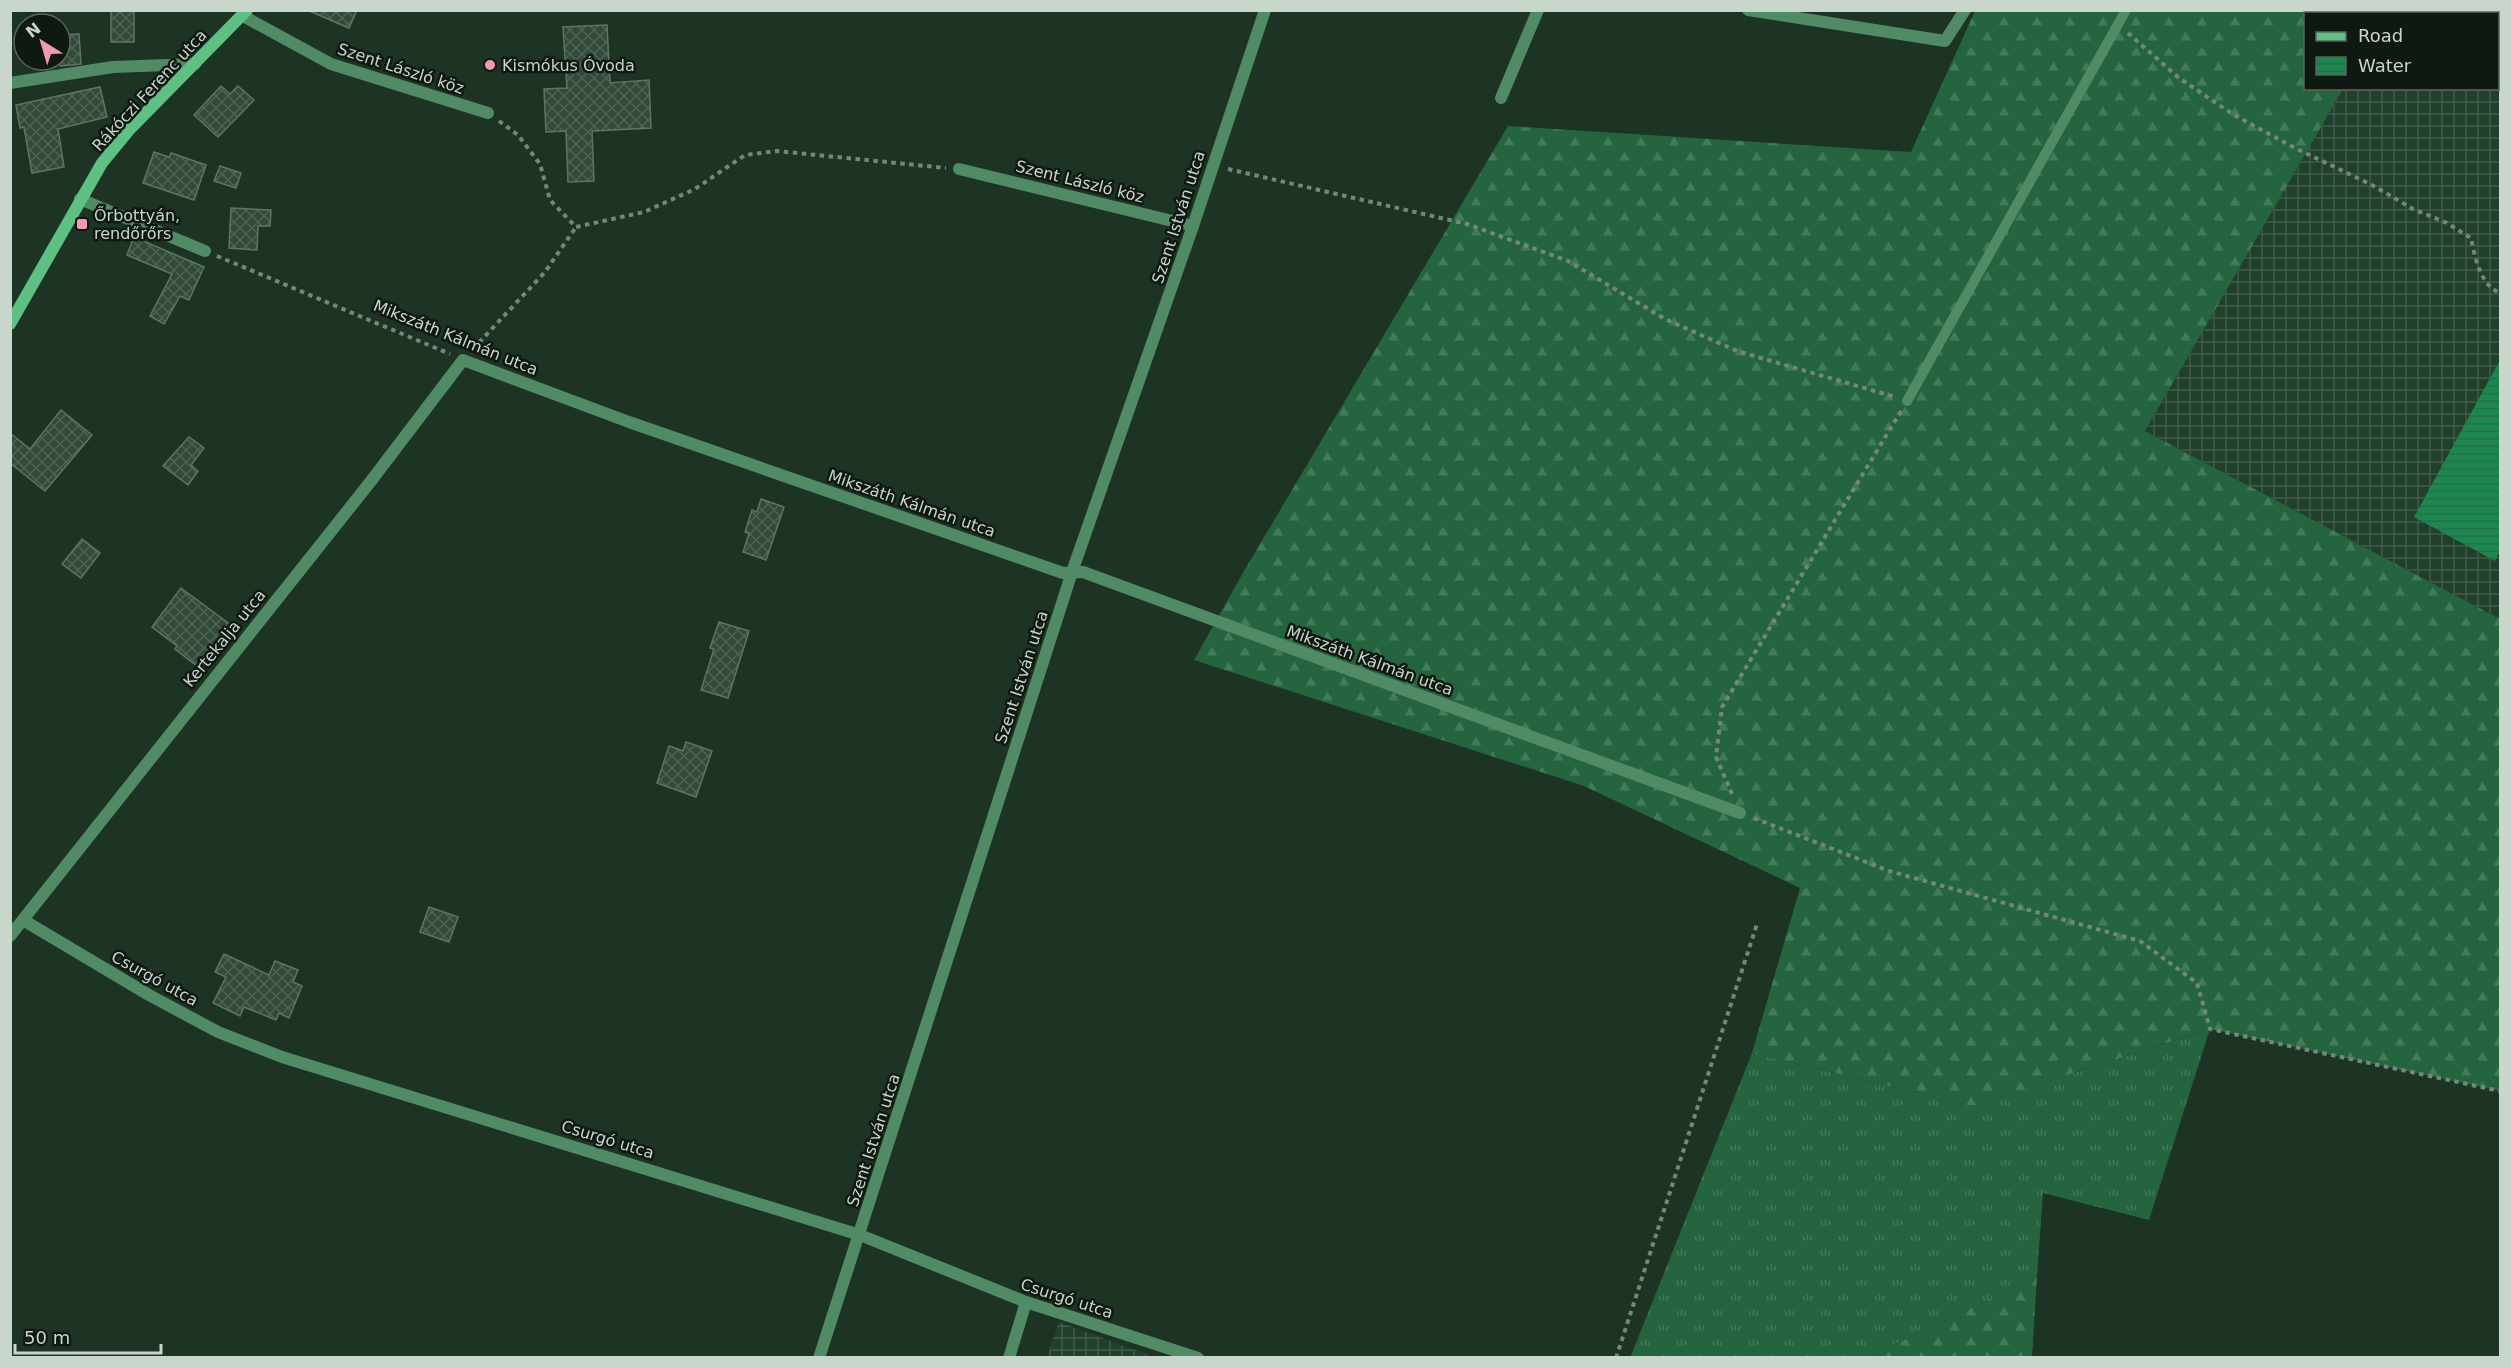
<svg xmlns="http://www.w3.org/2000/svg" width="2511" height="1368" font-family="'DejaVu Sans',sans-serif">
<style>
.industrial{fill:url(#industrial-grid)}
.grass{fill:url(#grass-tufts)}
.forest{fill:url(#forest-firs)}
.water{fill:url(#water-rules)}
.building{fill:url(#building-cross-hatch);stroke:#5d7664;stroke-width:1.5}
.lines{fill:none;stroke-linecap:round;stroke-linejoin:round}
.path{stroke:#75877b;stroke-width:4;stroke-dasharray:4.5 4.5;stroke-linecap:butt}
.service{stroke:#518b66;stroke-width:10}
.minor{stroke:#518b66;stroke-width:12}
.secondary{stroke:#5fc084;stroke-width:12}
.poi-dot{fill:#f29aaf;stroke:#0f1912;stroke-width:2}
.labels{text-anchor:middle;stroke-width:5;stroke-linejoin:round;paint-order:stroke}
.poi-label{font-size:16px;fill:#c8d6cc;stroke:#0f1912;text-anchor:start}
.street-label{font-size:16px;fill:#c8d6cc;stroke:#0f1912}
</style>
<defs>
<pattern id="industrial-grid" width="8" height="8" patternUnits="userSpaceOnUse" patternTransform="scale(1.5)"><rect width="8" height="8" fill="#21402c"/><path d="M0 4h8M4 0v8" fill="none" stroke="#405b49"/></pattern>
<pattern id="grass-tufts" width="24" height="20" patternUnits="userSpaceOnUse" patternTransform="scale(1.5)"><rect width="24" height="20" fill="#24653f"/><path d="M3 7l-1-3M5 7V3M7 7l1-3M15 17l-1-3M17 17v-4M19 17l1-3" fill="none" stroke="#427a5a"/></pattern>
<pattern id="forest-firs" width="22" height="20" patternUnits="userSpaceOnUse" patternTransform="scale(1.5)"><rect width="22" height="20" fill="#24653f"/><path d="M5 1l3.5 6h-7zM16 11l3.5 6h-7z" fill="#427a5a"/></pattern>
<pattern id="water-rules" width="6" height="5" patternUnits="userSpaceOnUse" patternTransform="scale(1.5)"><rect width="6" height="5" fill="#1c874f"/><path d="M0 2.5h6" fill="none" stroke="#276e49"/></pattern>
<pattern id="building-cross-hatch" width="8" height="8" patternUnits="userSpaceOnUse" patternTransform="scale(1.5)"><rect width="8" height="8" fill="#324a39"/><path d="M0 0l8 8M0 8l8-8" fill="none" stroke="#4e6354"/></pattern>
</defs>
<rect width="100%" height="100%" fill="#1d3425"/>
<g class="industrial">
<polygon points="2388,11 2500,11 2500,619 2145,431 2343,89 2498,88 2498,14 2386,13"/>
<polygon points="1059,1322 1154,1357 1047,1357"/>
</g>
<polygon class="grass" points="2210,1029 2149,1220 2043,1193 2037,1276 1869,1357 1630,1358 1752,1053 1972,1106"/>
<g class="forest">
<polygon points="1975,11 2388,11 2386,14 2306,14 2306,88 2343,89 2145,431 2500,619 2500,1091 2210,1029 1972,1106 1752,1053 1800,888 1584,786 1194,660 1244,571 1508,126 1911,152"/>
<polygon points="2037,1276 2032,1357 1869,1357"/>
</g>
<polygon class="water" points="2500,360 2500,551 2495,561 2414,517"/>
<g class="building">
<rect x="111" y="10" width="23" height="32"/>
<polygon points="307,10 357,10 349,28"/>
<polygon points="607,25 610,83 649,80 651,128 592,131 594,181 568,182 566,131 546,132 544,89 567,88 563,27"/>
<polygon points="79,34 81,64 60,66 60,35"/>
<polygon points="221,86 230,94 238,86 254,100 218,137 194,115"/>
<polygon points="100,87 107,117 58,129 64,167 32,173 24,127 20,128 16,105"/>
<polygon points="154,152 169,157 171,153 206,165 194,200 143,183"/>
<polygon points="220,166 241,173 236,188 214,181"/>
<polygon points="231,208 271,210 270,226 258,226 257,250 229,248"/>
<polygon points="134,237 204,267 189,300 180,296 164,324 150,316 172,274 127,255"/>
<polygon points="61,410 92,435 45,491 10,463 10,433 30,449"/>
<polygon points="189,437 204,448 191,465 198,471 188,485 163,466"/>
<polygon points="761,499 784,507 766,560 743,552 749,534 745,532 752,510 757,512"/>
<polygon points="82,539 100,553 81,578 62,564"/>
<polygon points="181,588 236,629 202,670 175,649 177,646 152,627"/>
<polygon points="719,622 749,631 728,698 701,690 714,649 710,648"/>
<polygon points="686,742 712,751 696,797 657,783 669,746 683,751"/>
<polygon points="429,907 458,917 449,942 420,932"/>
<polygon points="224,954 269,975 275,961 298,970 293,982 302,986 289,1018 279,1013 276,1020 244,1007 240,1016 213,1003 226,977 215,972"/>
</g>
<g class="lines">
<g class="path">
<path d="M2128,33l51,45 55,37 61,33 77,37 41,24 34,14 24,15c4,19 9,47 29,55"/>
<polyline points="499,121 518,135 540,164 550,200 576,227 644,212 695,189 745,155 777,151 946,168"/>
<polyline points="1228,169 1467,224 1568,261 1665,319 1737,351 1895,397"/>
<polyline points="217,256 450,354"/>
<polyline points="473,349 545,272 576,227"/>
<polyline points="1732,794 1716,757 1722,707 1901,411"/>
<polyline points="1754,818 1889,871 2140,941 2197,983 2210,1029 2500,1091"/>
<polyline points="1616,1358 1757,924"/>
</g>
<polyline class="service" points="1907,401 2126,10"/>
<g class="minor">
<polyline points="1748,10 1945,41 1965,10"/>
<polyline points="243,16 331,64 488,113"/>
<polyline points="10,83 113,67 195,64"/>
<polyline points="1501,98 1538,10"/>
<polyline points="959,169 1193,226"/>
<polyline points="80,199 205,251"/>
<polyline points="23,920 149,995 218,1032 282,1057 860,1235 1026,1302 1198,1358"/>
<polyline points="10,936 371,481 463,360 629,422 1063,573 1083,572 1740,813"/>
<polyline points="819,1358 1072,572 1193,226 1265,10"/>
<polyline points="1009,1358 1026,1302"/>
</g>
<polyline class="secondary" points="10,324 102,163 130,129 247,10"/>
</g>
<g class="poi-dot">
<circle cx="490" cy="65" r="6"/>
<rect x="76" y="218" width="12" height="12" rx="3"/>
</g>
<g class="labels">
<g class="poi-label">
<text x="502" y="71">Kismókus Óvoda</text>
<text x="94" y="221">Őrbottyán,<tspan x="94" dy="18">rendőrőrs</tspan></text>
</g>
<g class="street-label">
<text transform="translate(401 68) rotate(18)" y="6">Szent László köz</text>
<text transform="translate(149 90) rotate(-47)" y="6">Rákóczi Ferenc utca</text>
<text transform="translate(1080 181) rotate(14)" y="6">Szent László köz</text>
<text transform="translate(1178 217) rotate(-72)" y="6">Szent István utca</text>
<text transform="translate(456 337) rotate(22)" y="6">Mikszáth Kálmán utca</text>
<text transform="translate(912 503) rotate(19)" y="6">Mikszáth Kálmán utca</text>
<text transform="translate(224 638) rotate(-51)" y="6">Kertekalja utca</text>
<text transform="translate(1370 660) rotate(20)" y="6">Mikszáth Kálmán utca</text>
<text transform="translate(1021 677) rotate(-72)" y="6">Szent István utca</text>
<text transform="translate(155 978) rotate(29)" y="6">Csurgó utca</text>
<text transform="translate(608 1139) rotate(17)" y="6">Csurgó utca</text>
<text transform="translate(873 1140) rotate(-72)" y="6">Szent István utca</text>
<text transform="translate(1067 1298) rotate(18)" y="6">Csurgó utca</text>
</g>
</g>
<rect width="2511" height="1368" fill="none" stroke="#c8d6cc" stroke-width="24"/>
<rect x="2304" y="12" width="195" height="78" fill="#0f1912" stroke="#59655c" stroke-width="1.5"/>
<rect x="2316" y="32" width="30" height="9" fill="#5fc084" stroke="#59655c" stroke-width="1.5"/>
<text x="2358" y="42" font-size="18" fill="#c8d6cc">Road</text>
<rect x="2316" y="57" width="30" height="18" fill="url(#water-rules)" stroke="#59655c" stroke-width="1.5"/>
<text x="2358" y="72" font-size="18" fill="#c8d6cc">Water</text>
<g transform="translate(42 42) rotate(323)"><circle r="28" fill="#0f1912" stroke="#59655c" stroke-width="1.5"/>
<path d="M0-4.5L10 22L0 15L-10 22Z" fill="#f29aaf"/>
<text y="-9" font-size="16" font-weight="bold" text-anchor="middle" fill="#c8d6cc">N</text>
</g>
<path d="M15 1344v9h146v-9" fill="none" stroke="#c8d6cc" stroke-width="3"/>
<text x="24" y="1344" font-size="18" fill="#c8d6cc" stroke="#0f1912" stroke-width="4.5" paint-order="stroke">50 m</text>
</svg>
